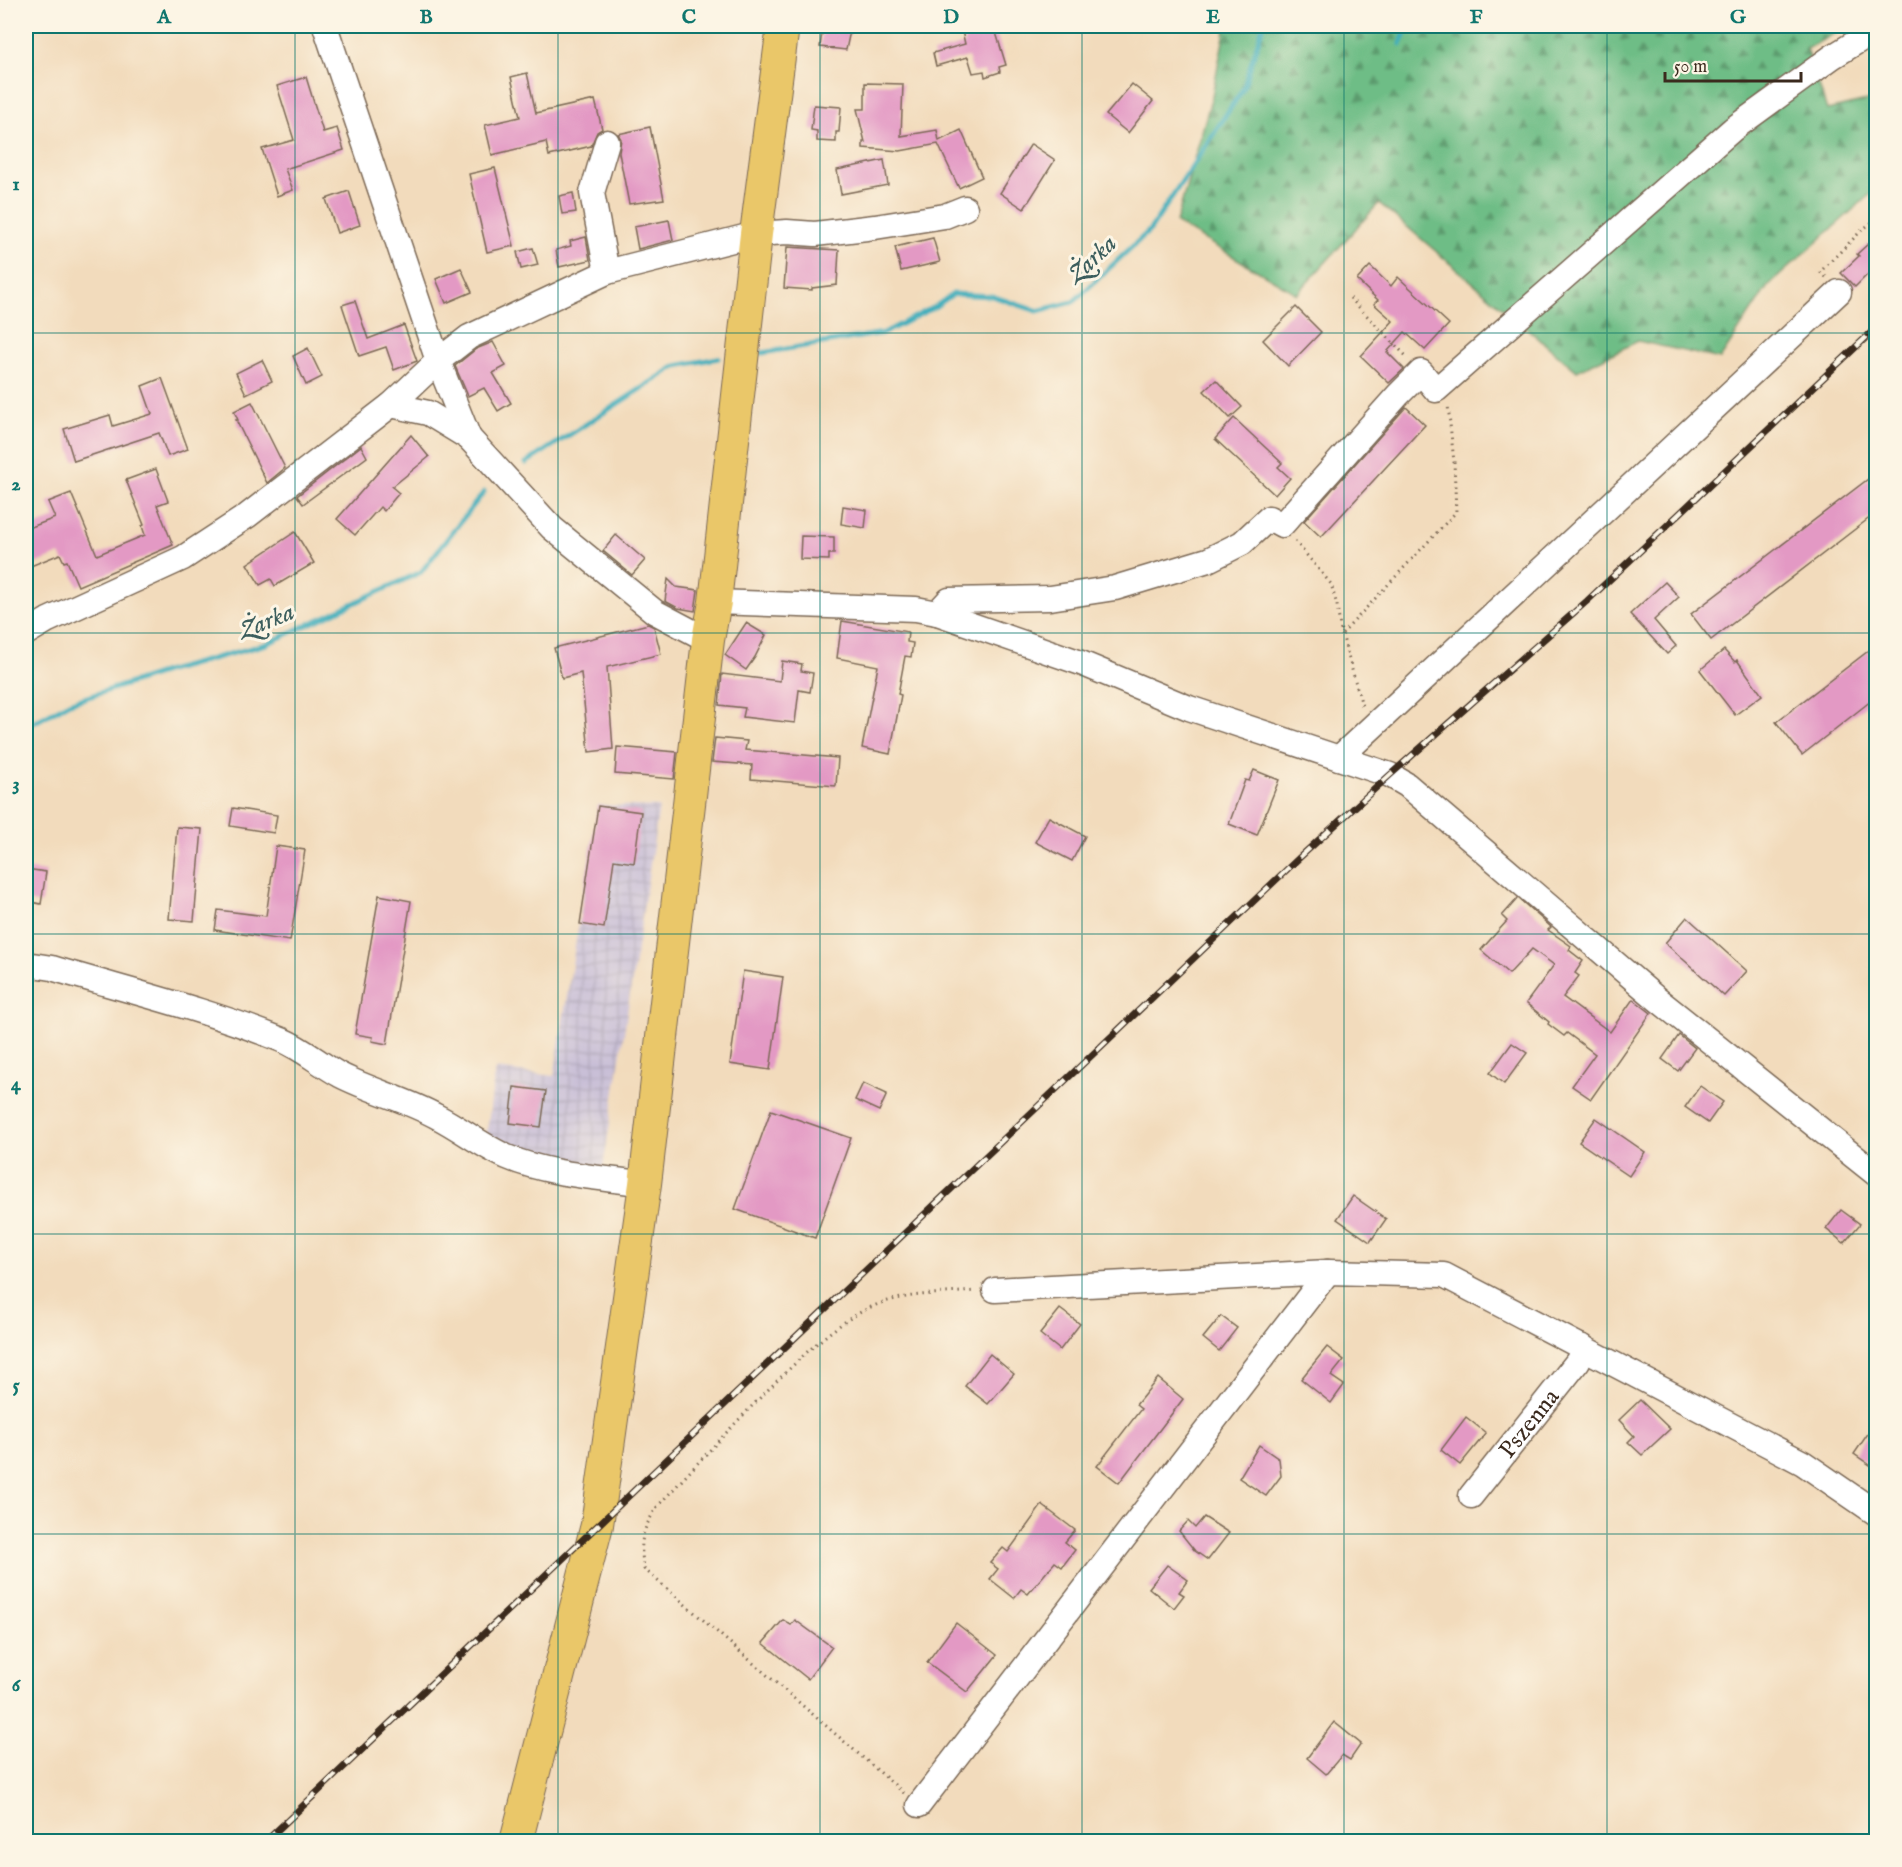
<svg xmlns="http://www.w3.org/2000/svg" width="1902" height="1867" font-family="'IM FELL English',serif">
<style>
.industrial{fill:url(#industrial-grid)}
.forest{fill:url(#forest-firs);stroke:#547452;stroke-width:1.5}
.lines{fill:none;stroke-linecap:round;stroke-linejoin:round}
.stream{stroke:#3eadbb;stroke-width:5}
.building{fill:#e399c4}
.minor-casing{stroke:#7b6855;stroke-width:27}
.major-casing{stroke:#7b6855;stroke-width:34}
.path{stroke:#7b6855;stroke-width:3;stroke-dasharray:1.5 4.5;stroke-linecap:butt}
.minor{stroke:#fff;stroke-width:24}
.major{stroke:#eac769;stroke-width:32}
.rail-casing{stroke:#3b2a1e;stroke-width:7}
.rail{stroke:#fcf5e5;stroke-width:4.5;stroke-dasharray:14;stroke-linecap:butt}
.grid{fill:none;stroke:#0f766e;stroke-width:1.5;stroke-opacity:0.55}
.labels{text-anchor:middle;stroke-width:6;stroke-linejoin:round;paint-order:stroke}
.street-label{font-size:24px;fill:#3b2a1e;stroke:#fcf5e5}
.water-label{font-size:26px;font-style:italic;fill:#3c5e5d;stroke:#fcf5e5}
.neatline{fill:none;stroke:#0f766e;stroke-width:2}
.grid-label{font-size:20px;text-anchor:middle;font-weight:bold;fill:#0f766e}
</style>
<defs>
<pattern id="industrial-grid" width="8" height="8" patternUnits="userSpaceOnUse" patternTransform="scale(1.5)"><rect width="8" height="8" fill="#c9bfd7"/><path d="M0 4h8M4 0v8" fill="none" stroke="#aea4b8"/></pattern>
<pattern id="forest-firs" width="22" height="20" patternUnits="userSpaceOnUse" patternTransform="scale(1.5)"><rect width="22" height="20" fill="#6ebd86"/><path d="M5 1l3.5 6h-7zM16 11l3.5 6h-7z" fill="#5c9a6d"/></pattern>
</defs>
<rect width="100%" height="100%" fill="#fcf5e5"/>
<filter id="ink" filterUnits="userSpaceOnUse"><feTurbulence type="fractalNoise" baseFrequency=".0167" numOctaves="2"/><feDisplacementMap in="SourceGraphic" scale="12" xChannelSelector="R" yChannelSelector="G"/><feConvolveMatrix kernelMatrix="1 2 1 2 8 2 1 2 1" color-interpolation-filters="sRGB"/></filter>
<filter id="wash" filterUnits="userSpaceOnUse"><feTurbulence type="fractalNoise" baseFrequency=".008" numOctaves="4" result="noise"/><feDisplacementMap in="SourceGraphic" scale="24" xChannelSelector="R" yChannelSelector="G"/><feGaussianBlur stdDeviation="1.35" result="paint"/><feColorMatrix in="noise" values="0 0 0 0 0 0 0 0 0 0 0 0 0 0 0 0 0 1.4 0 .05"/><feComposite in="paint" operator="in"/></filter>
<g filter="url(#wash)">
<rect width="100%" height="100%" fill="#f2dbbc"/>
<polygon class="industrial" points="598,805 659,807 603,1168 542,1159 486,1139 495,1069 554,1076"/>
<polygon class="forest" points="1226,26 1847,26 1807,49 1827,110 1876,99 1876,189 1768,286 1720,359 1638,341 1577,371 1379,203 1297,294 1176,223 1212,96"/>
<g class="lines">
<g class="stream">
<polyline points="1401,44 1407,26"/>
<polyline points="762,353 884,333 936,306 953,294 992,296 1037,311 1073,302 1150,230 1243,89 1263,26"/>
<polyline points="526,463 676,366 718,358"/>
<polyline points="26,727 69,703 165,672 266,644 421,572 484,492"/>
</g>
</g>
<g id="blocks">
<g class="building">
<polygon points="823,26 851,26 846,50 820,47"/>
<polygon points="984,26 994,26 1006,65 999,67 1000,72 985,77 984,71 973,73 968,57 936,66 933,53 965,44 962,31"/>
<polygon points="527,73 536,113 595,100 602,129 597,132 591,146 549,156 546,142 492,155 485,125 520,117 511,77"/>
<polygon points="306,77 323,132 337,128 344,150 285,169 293,190 277,196 262,149 294,140 277,86"/>
<polygon points="865,83 903,84 901,136 937,130 939,141 961,130 982,177 959,188 938,144 900,151 863,148 863,142 865,142 857,109 865,109"/>
<polygon points="1132,84 1153,101 1128,133 1106,115"/>
<polygon points="814,105 841,107 839,132 836,132 836,142 817,141 817,131 811,130"/>
<polygon points="650,127 664,199 629,204 619,153 621,139 618,134"/>
<polygon points="1031,144 1055,160 1024,209 1000,193"/>
<polygon points="884,160 888,185 841,194 837,170"/>
<polygon points="495,168 514,246 487,252 469,174"/>
<polygon points="349,191 360,225 337,233 326,199"/>
<polygon points="573,193 576,212 562,214 559,196"/>
<polygon points="669,220 673,240 638,249 634,227"/>
<polygon points="586,237 590,260 559,267 556,250 571,246 570,241"/>
<polygon points="933,238 940,262 901,271 895,247"/>
<polygon points="1876,240 1876,266 1855,287 1841,273 1859,256 1857,254 1868,244 1870,246"/>
<polygon points="787,247 839,250 837,285 812,288 812,290 784,288"/>
<polygon points="533,248 538,265 521,269 517,252"/>
<polygon points="1370,266 1391,286 1398,277 1449,324 1425,350 1405,332 1387,352 1404,369 1389,383 1361,356 1393,321 1374,304 1378,300 1357,280"/>
<polygon points="461,268 472,292 446,303 436,279"/>
<polygon points="355,301 368,339 404,325 417,361 394,370 386,347 359,356 342,305"/>
<polygon points="1296,307 1321,332 1288,366 1263,340"/>
<polygon points="493,342 506,366 493,373 511,403 498,411 484,388 468,396 455,366 476,349"/>
<polygon points="308,348 322,377 306,385 293,356"/>
<polygon points="262,360 272,381 246,394 236,373"/>
<polygon points="162,378 188,449 168,456 159,433 74,461 64,429 110,415 113,426 152,414 142,386"/>
<polygon points="1216,380 1242,407 1230,418 1204,391"/>
<polygon points="252,402 285,468 267,483 236,420 238,420 234,411"/>
<polygon points="1406,407 1425,425 1321,537 1304,521"/>
<polygon points="1234,418 1282,463 1278,467 1290,478 1275,495 1215,439"/>
<polygon points="411,435 429,457 392,487 399,493 384,511 380,507 355,535 337,519"/>
<polygon points="361,446 367,457 303,504 297,496"/>
<polygon points="156,469 168,501 157,505 173,545 78,586 67,561 64,562 60,554 26,568 26,529 55,518 48,502 71,493 97,555 145,535 142,526 144,525 126,480"/>
<polygon points="1876,473 1876,513 1711,640 1691,614"/>
<polygon points="843,506 867,510 865,528 841,524"/>
<polygon points="295,532 314,563 275,586 271,579 260,585 247,564"/>
<polygon points="616,535 645,560 632,575 603,551"/>
<polygon points="801,536 834,537 834,554 829,554 829,560 800,559"/>
<polygon points="668,579 676,587 698,590 695,611 678,608 665,601"/>
<polygon points="1665,582 1679,597 1654,620 1676,646 1667,654 1630,614"/>
<polygon points="842,621 908,632 907,642 913,643 911,657 905,656 898,694 901,695 890,754 862,748 878,666 837,658"/>
<polygon points="746,623 766,635 755,657 746,670 725,655"/>
<polygon points="648,624 654,627 661,654 607,667 613,749 589,752 581,673 562,678 554,648"/>
<polygon points="1876,645 1876,697 1802,755 1776,722"/>
<polygon points="1724,650 1735,662 1737,660 1762,695 1735,715 1700,670"/>
<polygon points="782,661 802,664 801,671 813,673 810,692 799,690 795,723 743,717 745,708 719,705 722,674 780,681"/>
<polygon points="715,738 747,741 745,750 838,758 836,786 751,779 752,765 712,762"/>
<polygon points="617,747 677,752 674,779 615,774"/>
<polygon points="1254,770 1279,780 1257,835 1229,824 1245,780 1249,781"/>
<polygon points="598,806 641,812 634,863 614,860 604,928 580,924"/>
<polygon points="233,808 277,815 274,833 230,826"/>
<polygon points="1049,817 1085,836 1072,861 1035,842"/>
<polygon points="177,827 202,829 194,921 169,919"/>
<polygon points="276,846 305,850 290,941 215,930 218,910 266,916"/>
<polygon points="26,869 46,872 41,904 26,901"/>
<polygon points="379,895 411,901 387,1044 372,1041 373,1037 355,1034"/>
<polygon points="1518,898 1551,927 1548,930 1571,946 1569,950 1583,961 1575,973 1579,976 1563,997 1610,1032 1633,999 1651,1013 1591,1099 1572,1086 1595,1054 1567,1033 1564,1036 1548,1024 1549,1022 1526,1003 1554,965 1532,949 1509,974 1481,950 1507,921 1502,916"/>
<polygon points="1687,917 1747,971 1724,996 1665,943"/>
<polygon points="743,971 783,977 770,1070 730,1064"/>
<polygon points="1679,1035 1695,1048 1678,1071 1662,1059"/>
<polygon points="1512,1043 1527,1053 1504,1084 1490,1073"/>
<polygon points="863,1083 887,1094 879,1111 855,1100"/>
<polygon points="1700,1086 1723,1102 1708,1123 1685,1107"/>
<polygon points="514,1087 546,1091 541,1127 510,1123"/>
<polygon points="771,1110 851,1138 815,1238 735,1209"/>
<polygon points="1596,1118 1645,1152 1629,1176 1579,1142"/>
<polygon points="1353,1196 1386,1219 1370,1242 1337,1219"/>
<polygon points="1841,1210 1860,1224 1844,1243 1826,1229"/>
<polygon points="1060,1309 1080,1324 1060,1350 1040,1334"/>
<polygon points="1221,1316 1237,1328 1219,1351 1203,1338"/>
<polygon points="1327,1347 1344,1360 1331,1376 1344,1385 1331,1403 1301,1379"/>
<polygon points="990,1354 1014,1374 988,1404 965,1386"/>
<polygon points="1158,1378 1183,1399 1119,1483 1097,1466 1141,1409 1136,1405"/>
<polygon points="1640,1400 1670,1429 1642,1455 1628,1442 1634,1436 1619,1420"/>
<polygon points="1466,1417 1486,1433 1460,1465 1441,1450"/>
<polygon points="1876,1422 1876,1469 1854,1454"/>
<polygon points="1259,1445 1279,1459 1281,1476 1266,1496 1239,1478"/>
<polygon points="1042,1505 1075,1530 1065,1542 1075,1550 1062,1567 1055,1562 1028,1594 1021,1589 1014,1598 990,1579 998,1569 990,1563 1003,1548 1008,1552"/>
<polygon points="1204,1517 1229,1533 1208,1560 1195,1551 1179,1531 1188,1521 1195,1528"/>
<polygon points="1167,1565 1188,1580 1179,1592 1184,1595 1174,1608 1149,1588"/>
<polygon points="783,1620 791,1625 795,1620 832,1647 808,1679 763,1643"/>
<polygon points="956,1623 997,1655 967,1692 927,1662"/>
<polygon points="1334,1722 1361,1744 1350,1760 1342,1755 1326,1774 1307,1758"/>
</g>
</g>
</g>
<g filter="url(#ink)">
<use href="#blocks" fill-opacity="0" stroke="#7b6855" stroke-width="1.5"/>
<g class="lines">
<defs>
<g id="minor">
<polyline points="325,26 438,361 469,438"/>
<polyline points="607,272 592,193 607,142"/>
<polyline points="391,405 428,413 469,438 552,528 655,612 708,640"/>
<polyline points="715,602 916,609 937,613 1081,663 1189,708 1390,775 1407,785 1657,999 1876,1174"/>
<polyline points="937,613 949,600 1050,598 1115,588 1208,560 1242,543 1269,518 1282,525 1398,395 1421,372 1436,390 1733,129 1832,57 1876,30"/>
<polyline points="26,633 48,620 183,558 247,516 391,405 438,361 469,337 607,272 756,234 787,232 815,234 875,227 945,216 965,208"/>
<polyline points="1339,758 1839,292"/>
<path d="M26,964l26,4c77,23 156,42 230,72 21,9 38,24 58,35 31,16 65,24 96,41 24,12 46,30 71,41 43,18 92,20 138,27"/>
<polyline points="995,1290 1328,1272 1444,1275 1803,1463 1876,1513"/>
<path id="s1" d="M1471,1496l107,-135 5,-14"/>
<polyline points="919,1805 1328,1272"/>
</g>
<polyline id="major" points="516,1842 597,1525 645,1184 708,640 715,602 756,234 783,26"/>
</defs>
<use href="#minor" class="minor-casing"/>
<use href="#major" class="major-casing"/>
<g class="path">
<polyline points="1826,277 1820,272 1862,230 1876,219"/>
<polyline points="1350,298 1408,358"/>
<polyline points="1295,541 1331,584 1337,605 1340,627 1363,709"/>
<polyline points="1342,634 1456,512 1454,462 1448,405"/>
<path d="M904,1793l-260,-224c-5,-29 -2,-38 13,-62 41,-44 81,-88 124,-130 27,-26 55,-54 90,-70 32,-14 70,-13 104,-16"/>
</g>
<use href="#minor" class="minor"/>
<use href="#major" class="major"/>
<defs>
<polyline id="rail" points="265,1842 1299,858 1390,775 1587,601 1876,328"/>
</defs>
<use href="#rail" class="rail-casing"/>
<use href="#rail" class="rail"/>
</g>
</g>
<path class="grid" d="M295,26v1816M558,26v1816M820,26v1816M1082,26v1816M1344,26v1816M1607,26v1816M26,333h1850M26,633h1850M26,934h1850M26,1234h1850M26,1534h1850"/>
<g class="labels">
<g class="street-label">
<text dy="8" stroke="none"><textPath href="#s1" startOffset="93">Pszenna</textPath></text>
</g>
<g class="water-label">
<text transform="translate(1091 258) rotate(-43)" y="9">Żarka</text>
<text transform="translate(266 620) rotate(-22)" y="9">Żarka</text>
</g>
</g>
<rect width="1902" height="1867" fill="none" stroke="#fcf5e5" stroke-width="66"/>
<path d="M1665 72v9h136v-9" fill="none" stroke="#3b2a1e" stroke-width="3"/>
<text x="1674" y="72" font-size="18" fill="#3b2a1e" stroke="#fcf5e5" stroke-width="4.5" paint-order="stroke">50 m</text>
<rect x="33" y="33" width="1836" height="1801" class="neatline"/>
<g class="grid-label">
<text x="164" y="23">A</text>
<text x="426" y="23">B</text>
<text x="689" y="23">C</text>
<text x="951" y="23">D</text>
<text x="1213" y="23">E</text>
<text x="1476" y="23">F</text>
<text x="1738" y="23">G</text>
<text x="16" y="190">1</text>
<text x="16" y="490">2</text>
<text x="16" y="790">3</text>
<text x="16" y="1090">4</text>
<text x="16" y="1391">5</text>
<text x="16" y="1691">6</text>
</g>
</svg>
